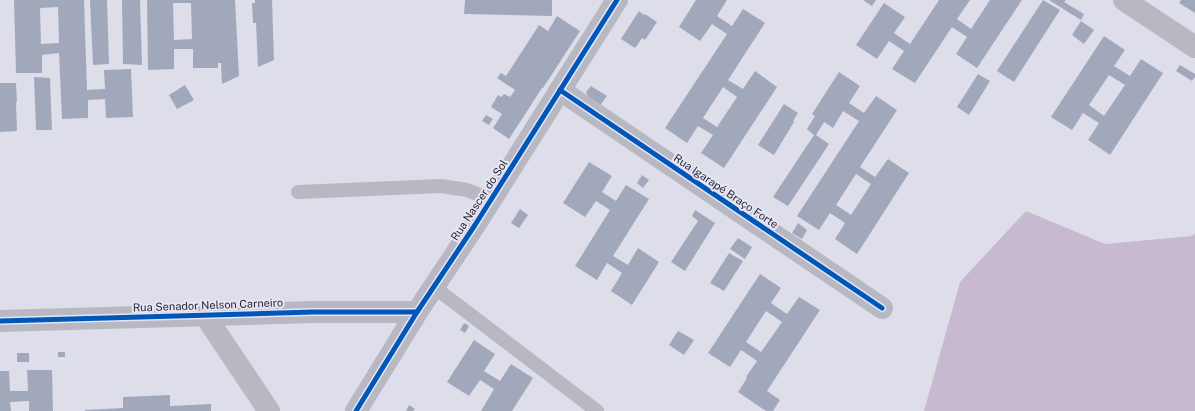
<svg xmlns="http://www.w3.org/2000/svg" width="1195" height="411" font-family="'Public Sans',sans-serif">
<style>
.green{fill:#c7bad0}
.building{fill:#a2a8bb;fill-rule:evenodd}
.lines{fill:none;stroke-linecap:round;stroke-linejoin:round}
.lane{stroke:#b8b8c2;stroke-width:14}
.street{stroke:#b8b8c2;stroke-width:22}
.cycleway-casing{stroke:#e6e5f6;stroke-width:8}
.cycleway{stroke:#0057b8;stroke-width:5}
.labels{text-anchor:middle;stroke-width:4;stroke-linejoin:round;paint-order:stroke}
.street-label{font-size:11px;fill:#272932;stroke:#e6e5f6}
</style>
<rect width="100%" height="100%" fill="#dedeea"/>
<polygon class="green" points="1026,211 1105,244 1192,236 1195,233 1195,411 924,411 960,282"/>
<g class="building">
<path d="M14,0h70l3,90 18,-1 -1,-19 27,-1 2,48 -27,1 -1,-19 -17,1v18l-26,1 -3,-66 -17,2v18h-26zM58,7l1,36 -18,1 -1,-36z"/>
<polygon points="90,0 107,0 109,64 93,65"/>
<polygon points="122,0 140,0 142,65 123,64"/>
<path d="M147,0h88l4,76 -17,8 -1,-21h-3v5h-25v-19h-19v20l-26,1zM173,3h18l1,36 -18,1z"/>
<polygon points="255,0 272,0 274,60 258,67 256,23 253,23 252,3 255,3"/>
<polygon points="465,0 552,0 552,16 464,14"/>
<path d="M696,0h31l-10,16 15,10 11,-17 22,14 -37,57 15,9 12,-18 22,16 -53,81 -23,-15 12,-18 -15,-9 -11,17 -22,-15 62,-94 -15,-10 -12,17 -21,-14zM723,87l14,10 -20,30 -14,-9z"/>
<polygon points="863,0 876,0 872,6"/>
<polygon points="939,0 970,0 957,19 971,29 990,0 1022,0 977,68 956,54 967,37 952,27 915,83 892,69 904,51 889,41 877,59 856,45 884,3 905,17 894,33 910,44"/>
<polygon points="1043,0 1060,10 1014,82 997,71"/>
<polygon points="1049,0 1066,0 1064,2 1084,14 1081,20"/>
<polygon points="1181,0 1195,0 1195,13 1179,3"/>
<polygon points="639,11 644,15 645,14 657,22 645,40 642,38 635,48 621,39"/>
<polygon points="557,16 580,31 543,88 542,88 509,139 493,128 502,114 491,107 498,95 501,97 504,94 510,97 515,90 497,78 501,73 506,76 539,25 548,31"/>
<polygon points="1081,21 1094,30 1084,44 1072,35"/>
<path d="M1104,36l21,14 -11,16 16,10 11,-17 22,14 -53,82 -22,-15 11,-17 -16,-10 -11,17 -21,-13zM1109,75l16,10 -21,31 -15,-11z"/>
<polygon points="1180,65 1195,74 1195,77 1192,81 1176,71"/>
<path d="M839,72l21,14 -11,17 15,10 12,-17 21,14 -37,57 15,10 13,-18 21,14 -52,81 -22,-15 10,-16 -15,-10 -11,17 -22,-14 62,-95 -16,-10 -10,17 -9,-6 -8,13 13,9 -41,62 -15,-9 41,-62 -7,-6 8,-13 -3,-2zM856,174l15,10 -20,31 -15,-10z"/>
<polygon points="978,74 990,81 969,115 957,107"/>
<polygon points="34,77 50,78 52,130 36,130"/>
<polygon points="0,83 16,83 17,103 16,102 17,131 0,132"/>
<polygon points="185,85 194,100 177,109 169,95"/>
<polygon points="591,86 607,96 599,107 589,98 586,92"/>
<polygon points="784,104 798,113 793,121 794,122 774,155 758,145"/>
<polygon points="486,115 493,119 489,125 482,121"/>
<polygon points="589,162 612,176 602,192 616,201 626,185 649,199 613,256 628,265 638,248 659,262 632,305 611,291 622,273 607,263 597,280 575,266 610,210 596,201 585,217 563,203"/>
<polygon points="642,175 649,180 643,188 637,183"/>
<polygon points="520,209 528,215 519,228 511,223"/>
<polygon points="695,210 715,223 685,271 671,262 698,221 692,216"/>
<polygon points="798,223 807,230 802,239 792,233"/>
<polygon points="738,238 752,247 745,259 730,249"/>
<polygon points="729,253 743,261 724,291 710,283"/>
<path d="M760,274l21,14 -10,15 16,11 12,-17 21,13 -53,81 13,9 -7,11h-7l-28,-19 9,-14 -1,-1 11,-16 -16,-11 -11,17 -22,-14zM766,311l16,11 -21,30 -15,-10z"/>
<polygon points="464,323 469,326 465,333 460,330"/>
<polygon points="678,331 694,340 684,355 669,345"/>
<polygon points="474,340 495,354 484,371 500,381 511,364 533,378 512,411 481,411 494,389 480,380 469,396 447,382"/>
<rect x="58" y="352" width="7" height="5"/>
<rect x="17" y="353" width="12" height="9"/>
<polygon points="27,370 52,370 53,411 29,411 29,401 10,402 11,411 0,411 0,371 9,371 10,391 28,391"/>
<polygon points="170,395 170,406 211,404 211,411 85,411 85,410 123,408 123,397"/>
<polygon points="409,405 415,409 413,411 406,411"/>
</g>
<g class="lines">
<g class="lane">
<polyline points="298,192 441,186 467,190 492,200"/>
<polyline points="434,287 597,411"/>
</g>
<g class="street">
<polyline points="1124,0 1195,47"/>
<polyline points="560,90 882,308"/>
<polyline points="204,314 269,411"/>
<polyline points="0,321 313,312 417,312"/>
<polyline points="356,411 417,312 475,225 617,0"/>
</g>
<defs>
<g id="cycleway">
<polyline points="560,90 882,308"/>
<polyline points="0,321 313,312 417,312"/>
<polyline points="356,411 417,312 475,225 617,0"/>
</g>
</defs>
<use href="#cycleway" class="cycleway-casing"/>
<use href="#cycleway" class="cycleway"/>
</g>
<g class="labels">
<g class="street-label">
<text transform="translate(726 191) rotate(34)" y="4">Rua Igarapé Braço Forte</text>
<text transform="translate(479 200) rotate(-57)" y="4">Rua Nascer do Sol</text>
<text transform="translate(208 305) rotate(-2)" y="4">Rua Senador Nelson Carneiro</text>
</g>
</g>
</svg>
